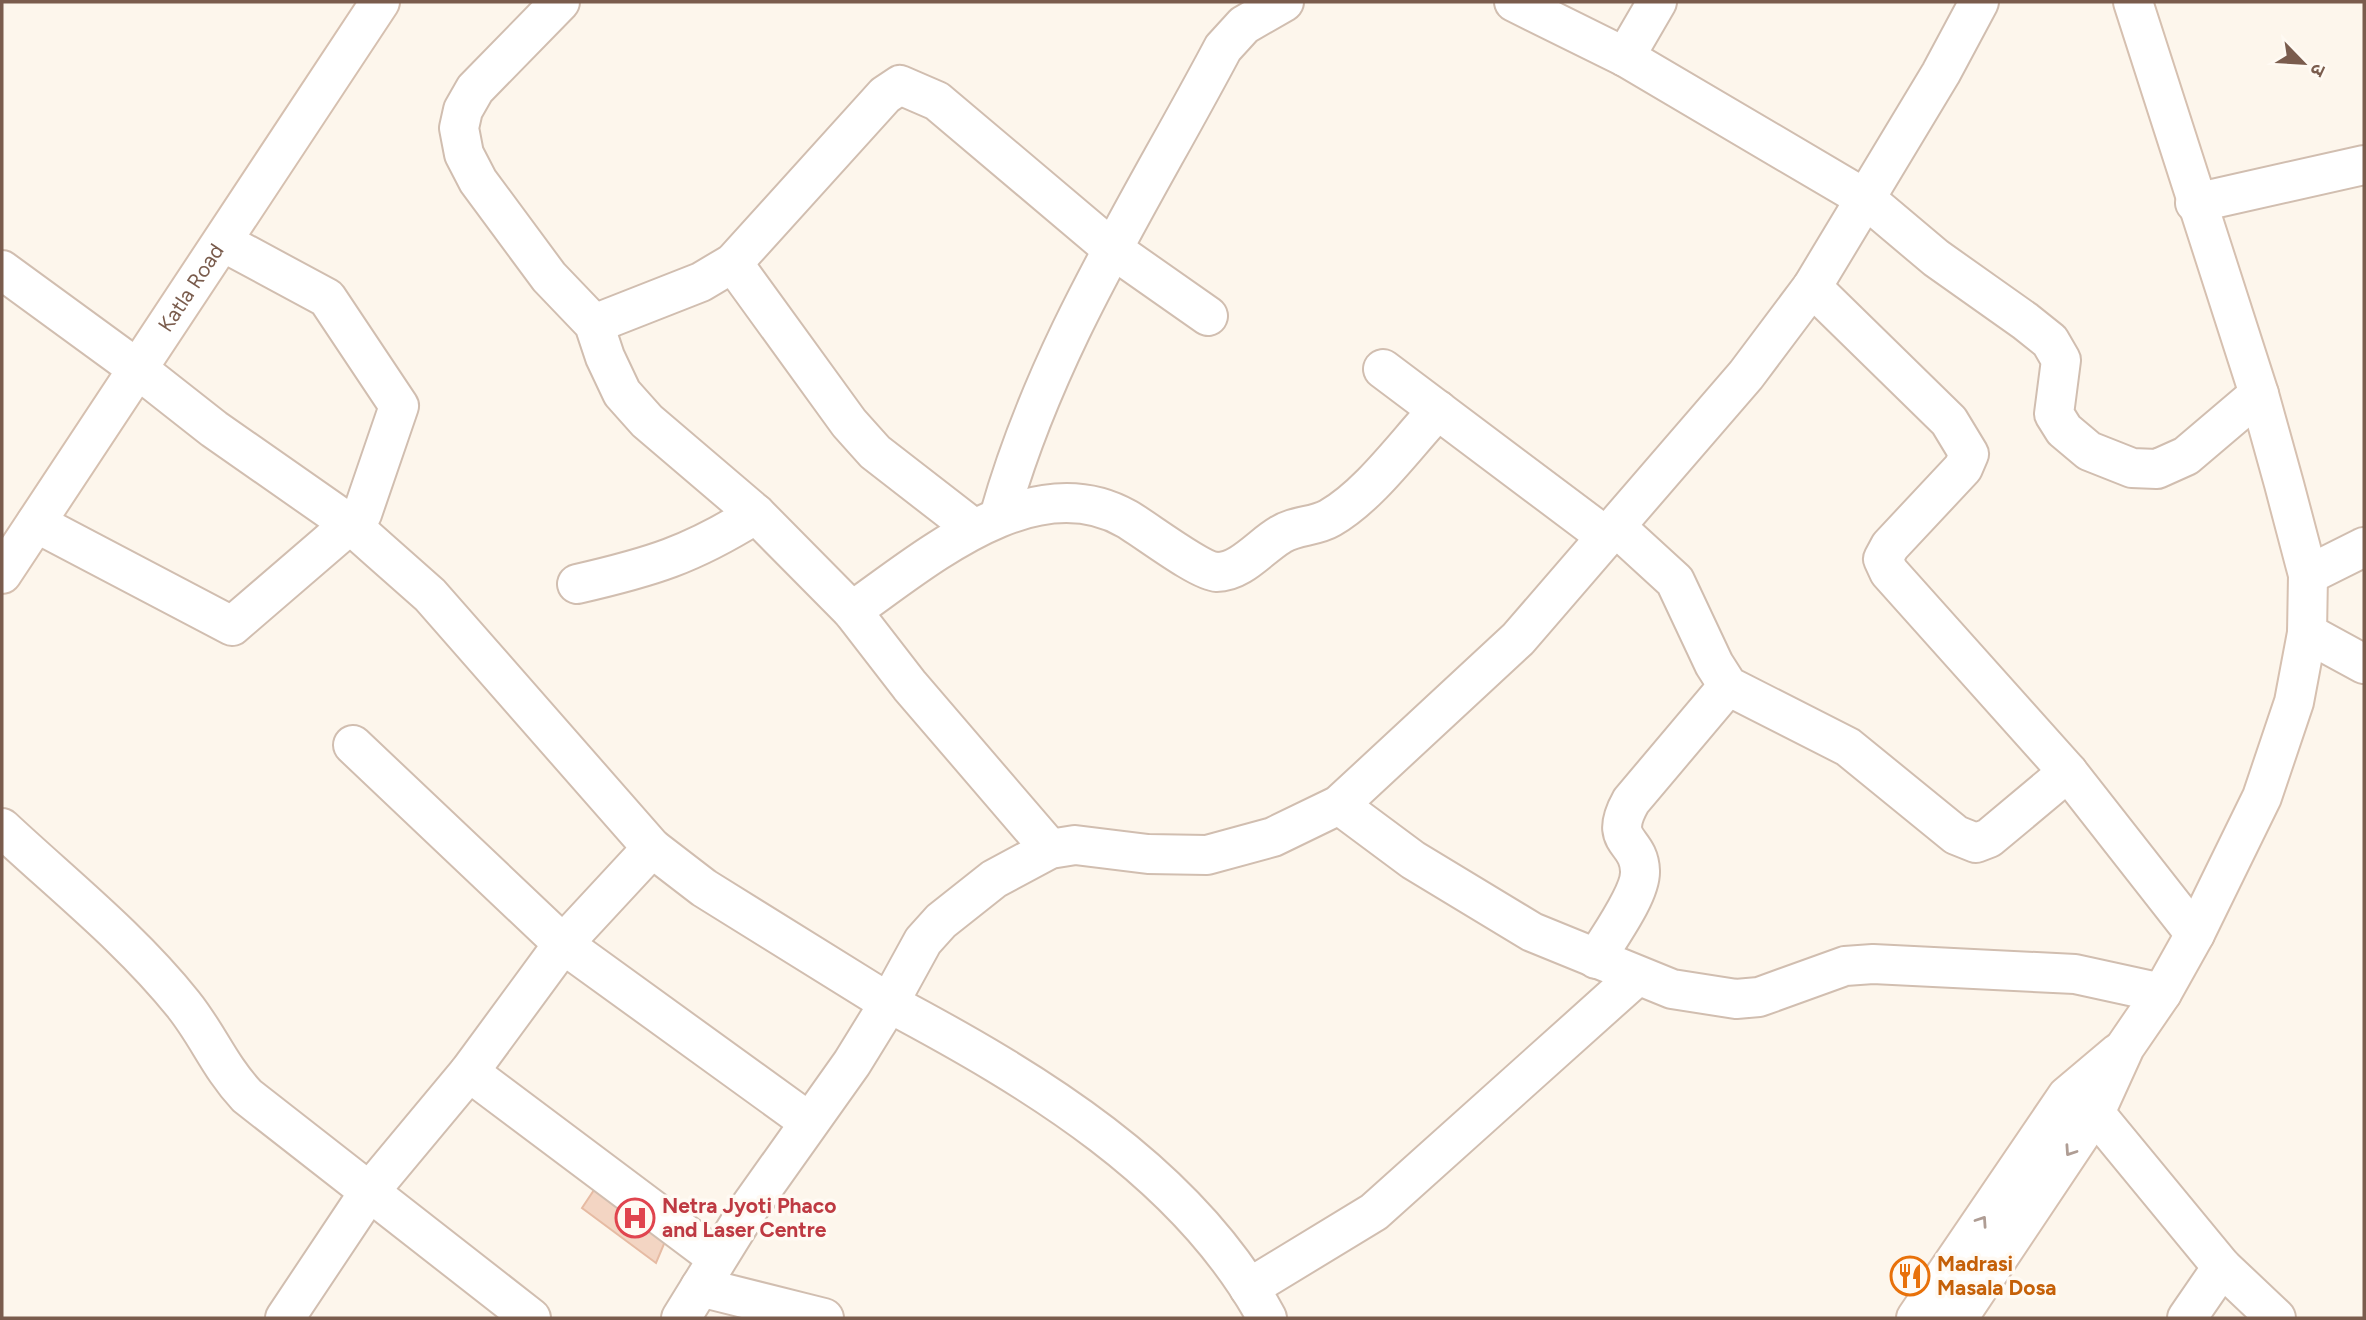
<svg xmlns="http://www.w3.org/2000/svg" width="2366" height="1320" font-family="Figtree,'Noto Sans Devanagari',sans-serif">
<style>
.building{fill:#f3d5c3;stroke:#e6bba3;stroke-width:2}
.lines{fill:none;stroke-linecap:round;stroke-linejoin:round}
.street-casing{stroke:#d1beb0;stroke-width:42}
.secondary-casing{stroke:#d6c0b0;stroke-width:42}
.street{stroke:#fff;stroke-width:38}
.secondary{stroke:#fff;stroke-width:38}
.oneway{stroke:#af9d94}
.labels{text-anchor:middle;stroke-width:7;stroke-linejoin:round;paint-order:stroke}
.street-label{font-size:21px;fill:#7a5c4d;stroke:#fffaf3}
.health-label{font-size:21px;font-weight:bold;fill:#be3a42;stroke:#fffaf3;text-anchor:start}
.food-label{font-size:21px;font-weight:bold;fill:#c56008;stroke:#fffaf3;text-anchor:start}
</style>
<rect width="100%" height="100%" fill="#fdf6ec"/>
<polygon class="building" points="600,1181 669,1232 656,1263 582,1208"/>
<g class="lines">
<defs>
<g id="street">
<polyline points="560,2 475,89 463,110 459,128 464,154 478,181 549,277 594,324 605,357 622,393 647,421 756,514 852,611 910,686 1050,849"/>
<polyline points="1514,2 1625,57 1866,199 1936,258 2025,321 2050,341 2061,360 2054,414 2064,430 2089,451 2132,468 2157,469 2186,456 2259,394"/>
<polyline points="1625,57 1657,2"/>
<polyline points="2195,203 2364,165"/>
<polyline points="733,263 849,423 875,452 973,528"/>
<polyline points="2,270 139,370 214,429 350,524 378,549 430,595 652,848 704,888 889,1003 852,1063 749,1208 681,1318"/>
<polyline points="1812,287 1949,421 1969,454 1963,468 1890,546 1883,559 1889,572 2068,772 2195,934"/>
<polyline points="594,324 701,282 733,263 885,95 900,85 937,101 1111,248 1208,316"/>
<polyline points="1383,369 1604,535"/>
<path d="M999,517c48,-172 142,-314 224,-469l21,-23 40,-23"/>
<polyline points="36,523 232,626 362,514 399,406 327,298 223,242"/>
<polyline points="1616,527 1675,581 1714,664 1728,686 1848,747 1956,835 1976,843 1989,838 2068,772"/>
<polyline points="2308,575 2364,547"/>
<path d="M577,584c74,-17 114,-29 179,-70"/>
<path d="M852,611c73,-51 181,-146 275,-92 19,11 72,52 90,53 24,0 44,-26 63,-37 15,-10 35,-8 50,-17 40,-23 76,-74 108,-108"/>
<polyline points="2307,633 2364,664"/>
<polyline points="353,745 563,944 809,1122"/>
<polyline points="1339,805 1413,860 1532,932 1672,989 1736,999 1759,997 1845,966 1873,964 2075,974 2162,993"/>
<path d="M2,828c61,57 129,111 181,176 25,31 36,62 64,92l284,222"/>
<path d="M1596,959c12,-21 45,-65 44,-88 -1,-33 -33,-27 -9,-70l97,-115"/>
<polyline points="469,1072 717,1258"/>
<polyline points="2095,1113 2222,1267 2276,1318"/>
<polyline points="700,1287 824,1318"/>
<polyline points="1249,1288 1374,1212 1637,976"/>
<polyline points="285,1318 369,1192 469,1072 563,944 652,848"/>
<path d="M1267,1318c-79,-146 -235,-239 -378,-315l34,-62 18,-20 53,-42 56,-30 25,-4 73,9 59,1 66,-18 66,-32 179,-166 228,-264 66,-88 129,-214 38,-71"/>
<polyline points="2187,1318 2222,1267"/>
</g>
<g id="secondary">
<path id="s1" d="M2,574l378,-572"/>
<polyline points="1916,1318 2067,1096 2118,1053"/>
<polyline points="1958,1318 2095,1113 2125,1047 2162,993 2195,934 2262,797 2294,702 2307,633 2308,575 2284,484 2259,394 2133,2"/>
</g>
</defs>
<use href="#street" class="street-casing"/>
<use href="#secondary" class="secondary-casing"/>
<use href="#street" class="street"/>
<use href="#secondary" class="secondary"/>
</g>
<defs><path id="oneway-chevron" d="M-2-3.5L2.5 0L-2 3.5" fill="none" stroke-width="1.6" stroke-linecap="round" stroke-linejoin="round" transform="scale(1.75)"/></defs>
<g class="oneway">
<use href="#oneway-chevron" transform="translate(2070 1151) rotate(124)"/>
<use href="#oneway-chevron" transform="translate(1982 1221) rotate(-56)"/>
</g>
<defs>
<symbol id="hospital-ring" viewBox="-11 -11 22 22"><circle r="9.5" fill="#fffaf3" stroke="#e0444e" stroke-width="1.5"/><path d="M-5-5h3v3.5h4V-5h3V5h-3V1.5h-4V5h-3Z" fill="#e0444e"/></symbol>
<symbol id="restaurant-ring" viewBox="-11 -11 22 22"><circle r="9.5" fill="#fffaf3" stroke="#e8710a" stroke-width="1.5"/><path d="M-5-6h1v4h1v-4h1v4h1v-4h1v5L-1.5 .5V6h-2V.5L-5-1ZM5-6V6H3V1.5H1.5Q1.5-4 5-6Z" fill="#e8710a"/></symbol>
</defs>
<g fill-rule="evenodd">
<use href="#hospital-ring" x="613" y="1196" width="44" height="44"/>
<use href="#restaurant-ring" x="1888" y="1254" width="44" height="44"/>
</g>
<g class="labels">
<g class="street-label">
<text dy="7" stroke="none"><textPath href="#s1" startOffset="343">Katla Road</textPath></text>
</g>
<g class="health-label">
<text x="662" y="1213">Netra Jyoti Phaco<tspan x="662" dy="24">and Laser Centre</tspan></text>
</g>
<g class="food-label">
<text x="1937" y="1271">Madrasi<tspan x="1937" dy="24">Masala Dosa</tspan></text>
</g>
</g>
<rect width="2366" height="1320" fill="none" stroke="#7a5c4d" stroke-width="7"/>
<g transform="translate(2303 63) rotate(115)" stroke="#fffaf3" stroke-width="5" paint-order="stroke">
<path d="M0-5L12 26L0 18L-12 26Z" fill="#7a5c4d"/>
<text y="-10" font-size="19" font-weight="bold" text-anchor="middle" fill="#7a5c4d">उ</text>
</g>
</svg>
